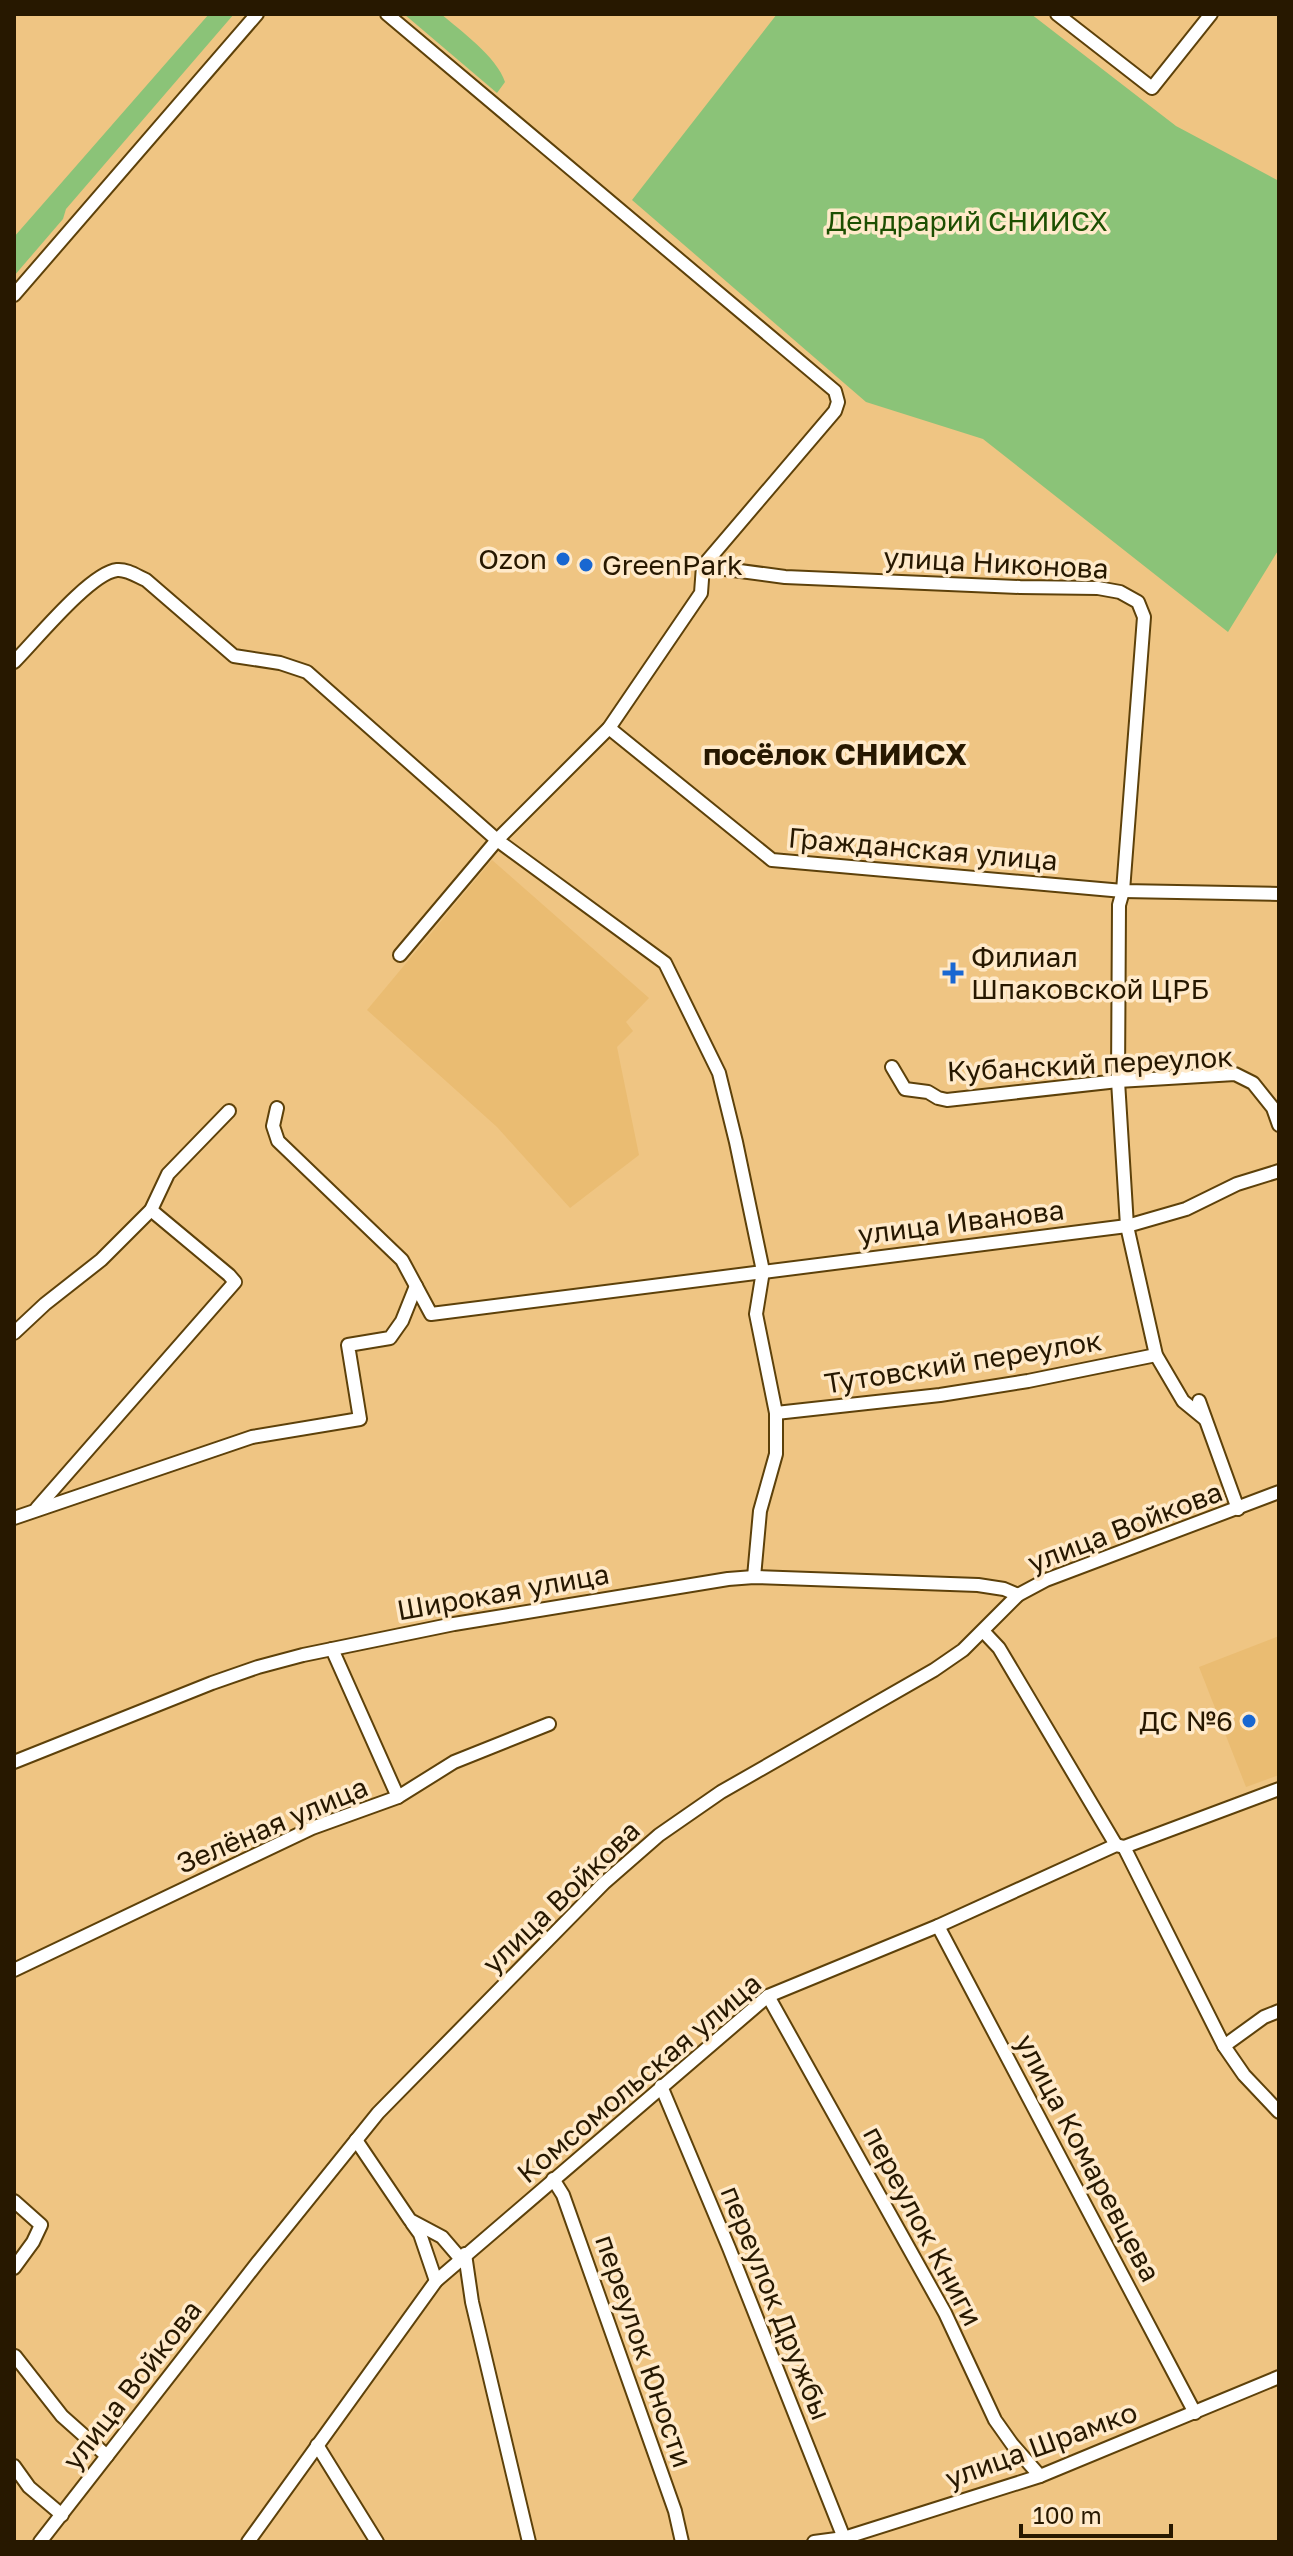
<svg xmlns="http://www.w3.org/2000/svg" width="1293" height="2556" font-family="'Golos Text',sans-serif">
<style>
.built{fill:#eabc72}
.green{fill:#8bc378}
.lines{fill:none;stroke-linecap:round;stroke-linejoin:round}
.minor-casing{stroke:#5d410a;stroke-width:16}
.minor{stroke:#fff;stroke-width:12}
.poi-dot{fill:#1867d1;stroke:#ffeaca;stroke-width:3}
.labels{text-anchor:middle;stroke-width:7;stroke-linejoin:round;paint-order:stroke}
.park-label{font-size:28px;fill:#1c4f01;stroke:#ffeaca}
.poi-label{font-size:28px;fill:#271800;stroke:#ffeaca;text-anchor:end}
.street-label{font-size:28px;fill:#271800;stroke:#ffeaca}
.neighbourhood-label{font-size:30px;font-weight:bold;fill:#271800;stroke:#ffeaca}
</style>
<rect width="100%" height="100%" fill="#efc583"/>
<g class="built">
<polygon points="492,860 649,998 626,1022 633,1031 617,1047 639,1155 570,1208 497,1127 367,1010"/>
<polygon points="1279,1636 1279,1775 1246,1787 1199,1667"/>
</g>
<g class="green">
<polygon points="209,14 234,14 66,209 63,219 14,276 14,237"/>
<path d="M404,14h37c20,17 56,43 64,68l-8,11z"/>
<polygon points="777,14 1031,14 1176,126 1279,181 1279,549 1228,632 983,439 866,402 632,200"/>
</g>
<g class="lines">
<defs>
<g id="minor">
<polyline points="387,14 835,391 838,402 835,411 703,566 701,593 609,728 497,840 400,955"/>
<polyline points="1057,14 1152,88 1211,14"/>
<polyline points="14,295 257,14"/>
<polyline points="703,566 785,577 1020,587 1098,588 1120,592 1138,602 1144,617 1123,891 1119,905 1118,1081 1127,1226 1156,1355 1183,1401 1205,1419"/>
<path d="M14,662c21,-21 76,-89 103,-92 10,-1 20,6 29,10l88,76 46,7 27,9 190,168 168,123 54,110 17,69 27,129 -7,43 20,99v41l-16,57 -6,66"/>
<polyline points="609,728 772,860 1123,891 1279,894"/>
<polyline points="892,1067 905,1089 928,1092 938,1098 947,1100 1118,1081 1235,1074 1253,1083 1273,1108 1279,1125"/>
<polyline points="277,1108 273,1126 278,1141 402,1260 431,1314 1127,1226 1186,1209 1237,1184 1279,1171"/>
<polyline points="14,1333 45,1304 101,1260 151,1210 168,1174 229,1111"/>
<polyline points="1199,1401 1238,1509"/>
<polyline points="776,1413 940,1395 1028,1381 1156,1355"/>
<polyline points="37,1508 235,1282 229,1275 151,1210"/>
<polyline points="14,1518 252,1437 360,1419 348,1345 390,1338 402,1321 416,1286"/>
<polyline points="983,1631 999,1648 1116,1845"/>
<polyline points="332,1649 398,1797"/>
<polyline points="14,1762 212,1683 258,1667 303,1655 454,1624 728,1579 754,1577 978,1585 1004,1589 1018,1595"/>
<polyline points="1124,1847 1224,2046 1244,2075 1279,2112"/>
<polyline points="938,1926 1195,2413"/>
<polyline points="14,1970 312,1828 398,1797 454,1762 549,1724"/>
<polyline points="768,1996 945,2313 995,2420 1012,2444 1040,2476"/>
<polyline points="1224,2046 1264,2017 1279,2011"/>
<polyline points="661,2086 729,2248 844,2538"/>
<polyline points="356,2140 410,2220 442,2237 460,2258"/>
<polyline points="553,2179 563,2195 675,2511 682,2542"/>
<polyline points="14,2201 41,2225 33,2242 14,2268"/>
<polyline points="412,2223 420,2234 436,2281"/>
<polyline points="465,2254 472,2302 529,2542"/>
<polyline points="15,2356 62,2416 107,2456"/>
<polyline points="317,2445 377,2542"/>
<polyline points="14,2466 29,2487 62,2515"/>
<polyline points="40,2542 258,2262 378,2113 604,1883 659,1835 721,1792 934,1670 963,1650 1018,1595 1046,1580 1279,1492"/>
<polyline points="248,2542 436,2281 768,1996 938,1926 1116,1845 1124,1847 1279,1789"/>
<polyline points="814,2542 844,2538 1040,2476 1279,2377"/>
</g>
</defs>
<use href="#minor" class="minor-casing"/>
<use href="#minor" class="minor"/>
</g>
<g class="poi-dot">
<circle cx="563" cy="559" r="8"/>
<circle cx="586" cy="565" r="8"/>
<path d="M949 961h8v8h8v8h-8v8h-8v-8h-8v-8h8z"/>
<circle cx="1249" cy="1721" r="8"/>
</g>
<g class="labels">
<g class="park-label">
<text x="967" y="231">Дендрарий СНИИСХ</text>
</g>
<g class="poi-label">
<text x="547" y="569">Ozon</text>
<text x="602" y="575" text-anchor="start">GreenPark</text>
<text x="971" y="967" text-anchor="start">Филиал<tspan x="971" dy="32">Шпаковской ЦРБ</tspan></text>
<text x="1233" y="1731">ДС №6</text>
</g>
<g class="street-label">
<text transform="translate(996 563) rotate(3)" y="10">улица Никонова</text>
<text transform="translate(923 849) rotate(5)" y="10">Гражданская улица</text>
<text transform="translate(1090 1064) rotate(-3)" y="10">Кубанский переулок</text>
<text transform="translate(961 1222) rotate(-7)" y="10">улица Иванова</text>
<text transform="translate(963 1362) rotate(-9)" y="10">Тутовский переулок</text>
<text transform="translate(1125 1527) rotate(-21)" y="10">улица Войкова</text>
<text transform="translate(503 1592) rotate(-10)" y="10">Широкая улица</text>
<text transform="translate(272 1825) rotate(-23)" y="10">Зелёная улица</text>
<text transform="translate(561 1897) rotate(-44)" y="10">улица Войкова</text>
<text transform="translate(639 2078) rotate(-40)" y="10">Комсомольская улица</text>
<text transform="translate(1088 2158) rotate(62)" y="10">улица Комаревцева</text>
<text transform="translate(923 2226) rotate(62)" y="10">переулок Книги</text>
<text transform="translate(776 2303) rotate(68)" y="10">переулок Дружбы</text>
<text transform="translate(644 2351) rotate(71)" y="10">переулок Юности</text>
<text transform="translate(132 2385) rotate(-52)" y="10">улица Войкова</text>
<text transform="translate(1041 2445) rotate(-20)" y="10">улица Шрамко</text>
</g>
<g class="neighbourhood-label">
<text x="835" y="765">посёлок СНИИСХ</text>
</g>
</g>
<rect width="1293" height="2556" fill="none" stroke="#271800" stroke-width="32"/>
<path d="M1021 2524v12h150v-12" fill="none" stroke="#271800" stroke-width="4"/>
<text x="1033" y="2524" font-size="24" fill="#271800" stroke="#ffeaca" stroke-width="6" paint-order="stroke">100 m</text>
</svg>
